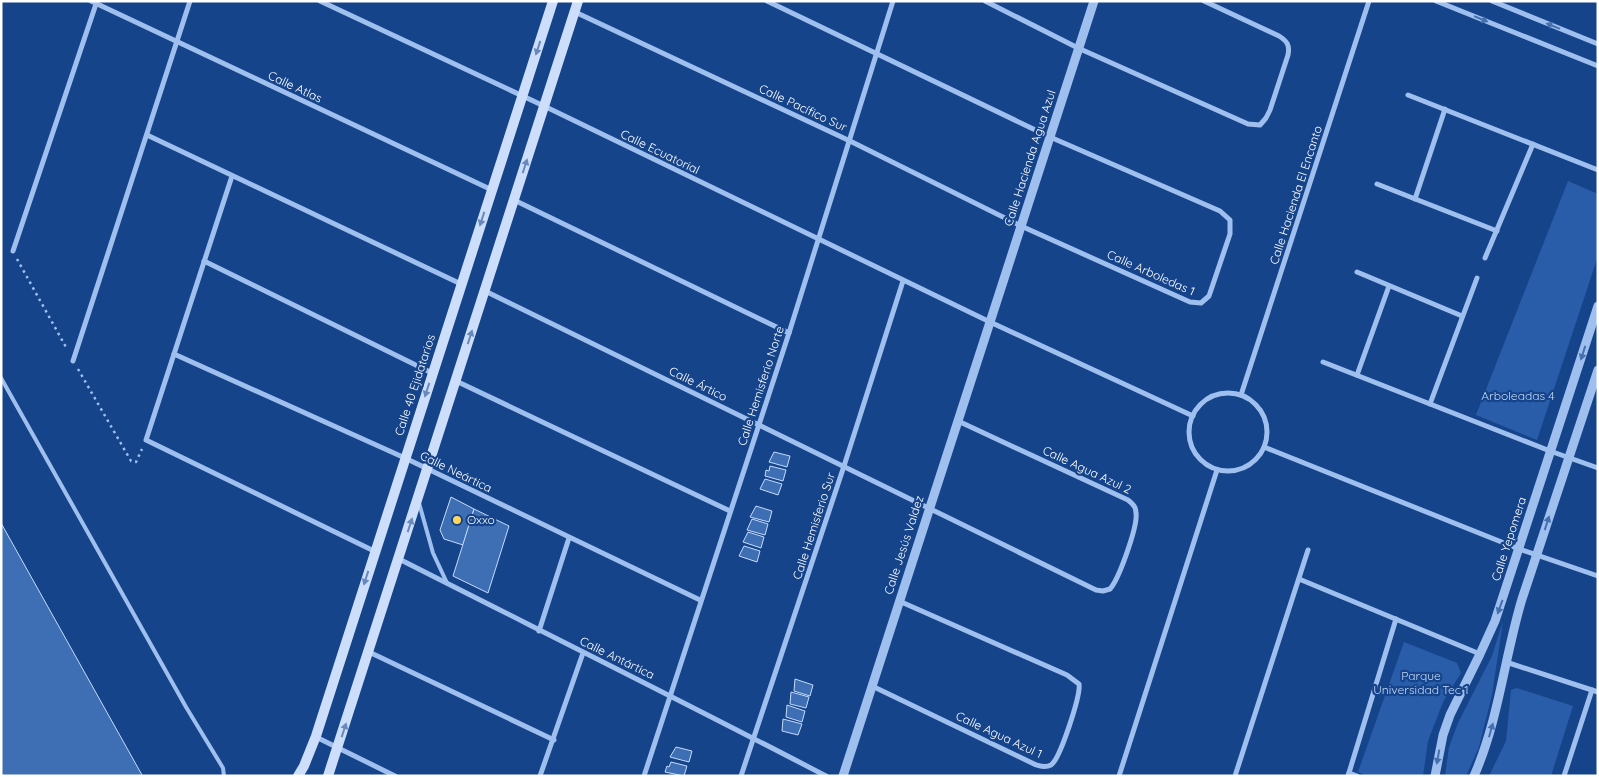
<svg xmlns="http://www.w3.org/2000/svg" width="1599" height="777" font-family="Quicksand,sans-serif">
<style>
.green{fill:#295da9}
.building{fill:#3e6eb4;stroke:#c5dbfb}
.lines{fill:none;stroke-linecap:round;stroke-linejoin:round}
.path{stroke:#9fc0ef;stroke-width:2.5;stroke-dasharray:2.5 4;stroke-linecap:butt}
.service{stroke:#9fc0ef;stroke-width:4}
.minor{stroke:#9fc0ef;stroke-width:5}
.tertiary{stroke:#9fc0ef;stroke-width:9}
.secondary{stroke:#cddefa;stroke-width:10}
.oneway{fill:#466fae}
.oneway2{fill:#6889bd}
.poi-dot{fill:#ffd75d;stroke:#16448b;stroke-width:2}
.labels{text-anchor:middle;stroke-width:4.5;stroke-linejoin:round;paint-order:stroke}
.street-label{font-size:12px;fill:#fff;stroke:#16448b}
.park-label{font-size:12px;fill:#c5dbfb;stroke:#16448b}
.poi-label{font-size:12px;fill:#fff;stroke:#16448b;text-anchor:start}
</style>
<rect width="100%" height="100%" fill="#16448b"/>
<g class="green">
<polygon points="1568,181 1598,194 1598,256 1537,440 1476,415"/>
<polygon points="1503,621 1492,695 1479,747 1466,776 1445,776 1449,747 1458,723 1492,656"/>
<polygon points="1404,642 1457,663 1461,673 1443,702 1428,741 1423,776 1368,776 1358,772"/>
<polygon points="1517,688 1573,706 1551,776 1489,776 1506,741 1511,690"/>
</g>
<g class="building">
<polygon points="774,452 790,456 787,467 769,462"/>
<polygon points="770,466 786,470 783,481 765,476 766,470 769,471"/>
<polygon points="765,479 782,484 778,495 760,489"/>
<polygon points="451,497 474,509 463,545 444,539 440,530"/>
<polygon points="756,506 772,511 769,522 750,517"/>
<polygon points="474,509 509,526 488,593 453,576"/>
<polygon points="752,519 768,524 765,535 747,530"/>
<polygon points="1,523 142,775 140,776 1,776"/>
<polygon points="748,532 764,537 761,548 743,542"/>
<polygon points="744,546 760,551 757,562 739,556"/>
<polygon points="795,679 813,685 810,696 794,691"/>
<polygon points="791,692 809,697 806,708 790,704"/>
<polygon points="787,705 805,711 802,722 786,717"/>
<polygon points="783,719 802,724 798,735 782,731"/>
<polygon points="676,747 692,751 689,762 670,757"/>
<polygon points="671,762 687,766 684,776 665,772 667,766 669,767"/>
</g>
<g class="lines">
<g class="path">
<polyline points="17,259 67,349"/>
<polyline points="78,369 131,461 136,462 142,449"/>
</g>
<g class="service">
<polyline points="1,378 186,707 223,768 224,776"/>
<polyline points="419,503 433,553 447,583"/>
</g>
<g class="minor">
<polyline points="91,1 492,190"/>
<polyline points="320,1 544,106 990,322 1193,416"/>
<path d="M985,1l93,47 170,76 12,1 6,-7 4,-8 18,-55c2,-10 -1,-14 -9,-19l-75,-35"/>
<polyline points="1436,1 1598,66"/>
<polyline points="1492,1 1598,44"/>
<polyline points="575,12 850,141 1021,226 1190,302 1201,303 1209,296 1230,234 1230,220 1220,211 1050,137 767,1"/>
<polyline points="1408,95 1598,170"/>
<polyline points="147,135 461,284"/>
<polyline points="232,176 146,440 374,551"/>
<polyline points="1377,184 1497,231"/>
<polyline points="1415,199 1445,109"/>
<polyline points="514,200 789,333"/>
<polyline points="13,251 96,4"/>
<polyline points="1485,258 1533,144"/>
<polyline points="204,261 432,373"/>
<polyline points="1357,272 1462,316"/>
<path d="M485,291l611,299 7,1 7,-2c9,-10 28,-63 26,-76 0,-6 -3,-9 -8,-13l-170,-79"/>
<polyline points="174,354 405,458 700,600"/>
<polyline points="73,361 190,1"/>
<polyline points="1323,362 1550,451 1598,468"/>
<polyline points="1357,375 1389,286"/>
<polyline points="456,381 730,511"/>
<circle cx="1228" cy="432" r="39"/>
<polyline points="1241,395 1369,1"/>
<polyline points="1430,404 1477,278"/>
<polyline points="1264,447 1519,549 1598,576"/>
<path d="M399,559c142,72 285,143 427,217"/>
<polyline points="1299,579 1480,654"/>
<polyline points="539,631 569,538"/>
<polyline points="369,652 554,740"/>
<polyline points="1506,662 1598,692"/>
<path d="M872,686l160,77c6,3 13,5 19,2 9,-6 30,-70 28,-81l-12,-9 -168,-74"/>
<polyline points="316,737 395,776"/>
<polyline points="1349,773 1357,776"/>
<polyline points="540,776 583,653"/>
<polyline points="644,776 789,333 893,1"/>
<polyline points="741,776 844,466 903,281"/>
<polyline points="1119,776 1217,470"/>
<polyline points="1235,776 1308,550"/>
<polyline points="1348,776 1396,619"/>
<polyline points="1564,776 1592,690"/>
</g>
<g class="tertiary">
<polyline points="843,776 1094,1"/>
<polyline points="1435,776 1443,735 1450,715 1480,654 1495,621 1598,306"/>
<path d="M1474,776c25,-57 30,-117 48,-177l76,-229"/>
</g>
<g class="secondary">
<polyline points="298,776 304,766 316,736 553,1"/>
<polyline points="328,776 578,1"/>
</g>
</g>
<defs><path id="oneway-solid" d="M-6-.8H1V-3.2L6.5 0L1 3.2V.8H-6Z" transform="scale(1.25)"/></defs>
<g class="oneway">
<use href="#oneway-solid" transform="translate(1481 19) rotate(22)"/>
<use href="#oneway-solid" transform="translate(1553 26) rotate(-158)"/>
<use href="#oneway-solid" transform="translate(1583 353) rotate(108)"/>
<use href="#oneway-solid" transform="translate(1547 523) rotate(-72)"/>
<use href="#oneway-solid" transform="translate(1500 607) rotate(110)"/>
<use href="#oneway-solid" transform="translate(1491 730) rotate(-74)"/>
<use href="#oneway-solid" transform="translate(1438 757) rotate(100)"/>
</g>
<g class="oneway2">
<use href="#oneway-solid" transform="translate(538 48) rotate(108)"/>
<use href="#oneway-solid" transform="translate(525 166) rotate(-72)"/>
<use href="#oneway-solid" transform="translate(482 219) rotate(108)"/>
<use href="#oneway-solid" transform="translate(470 337) rotate(-72)"/>
<use href="#oneway-solid" transform="translate(427 390) rotate(108)"/>
<use href="#oneway-solid" transform="translate(410 525) rotate(-72)"/>
<use href="#oneway-solid" transform="translate(366 578) rotate(108)"/>
<use href="#oneway-solid" transform="translate(344 730) rotate(-72)"/>
</g>
<circle class="poi-dot" cx="457" cy="520" r="5"/>
<g class="labels">
<g class="street-label">
<text transform="translate(295 87) rotate(25)" y="4">Calle Atlas</text>
<text transform="translate(803 108) rotate(25)" y="4">Calle Pacífico Sur</text>
<text transform="translate(660 152) rotate(26)" y="4">Calle Ecuatorial</text>
<text transform="translate(1030 158) rotate(-72)" y="4">Calle Hacienda Agua Azul</text>
<text transform="translate(1296 195) rotate(-72)" y="4">Calle Hacienda El Encanto</text>
<text transform="translate(1151 273) rotate(24)" y="4">Calle Arboledas 1</text>
<text transform="translate(698 384) rotate(26)" y="4">Calle Ártico</text>
<text transform="translate(415 385) rotate(-72)" y="4">Calle 40 Ejidatarios</text>
<text transform="translate(761 386) rotate(-72)" y="4">Calle Hemisferio Norte</text>
<text transform="translate(1087 470) rotate(25)" y="4">Calle Agua Azul 2</text>
<text transform="translate(456 472) rotate(26)" y="4">Calle Neártica</text>
<text transform="translate(814 526) rotate(-72)" y="4">Calle Hemisferio Sur</text>
<text transform="translate(1509 539) rotate(-72)" y="4">Calle Yepomera</text>
<text transform="translate(904 545) rotate(-72)" y="4">Calle Jesús Valdez</text>
<text transform="translate(617 658) rotate(26)" y="4">Calle Antártica</text>
<text transform="translate(999 735) rotate(25)" y="4">Calle Agua Azul 1</text>
</g>
<g class="park-label">
<text x="1518" y="400">Arboleadas 4</text>
<text x="1421" y="680">Parque<tspan x="1421" dy="14">Universidad Tec 1</tspan></text>
</g>
<g class="poi-label">
<text x="467" y="524">Oxxo</text>
</g>
</g>
<rect width="1599" height="777" fill="none" stroke="#ffffff" stroke-width="5"/>
</svg>
